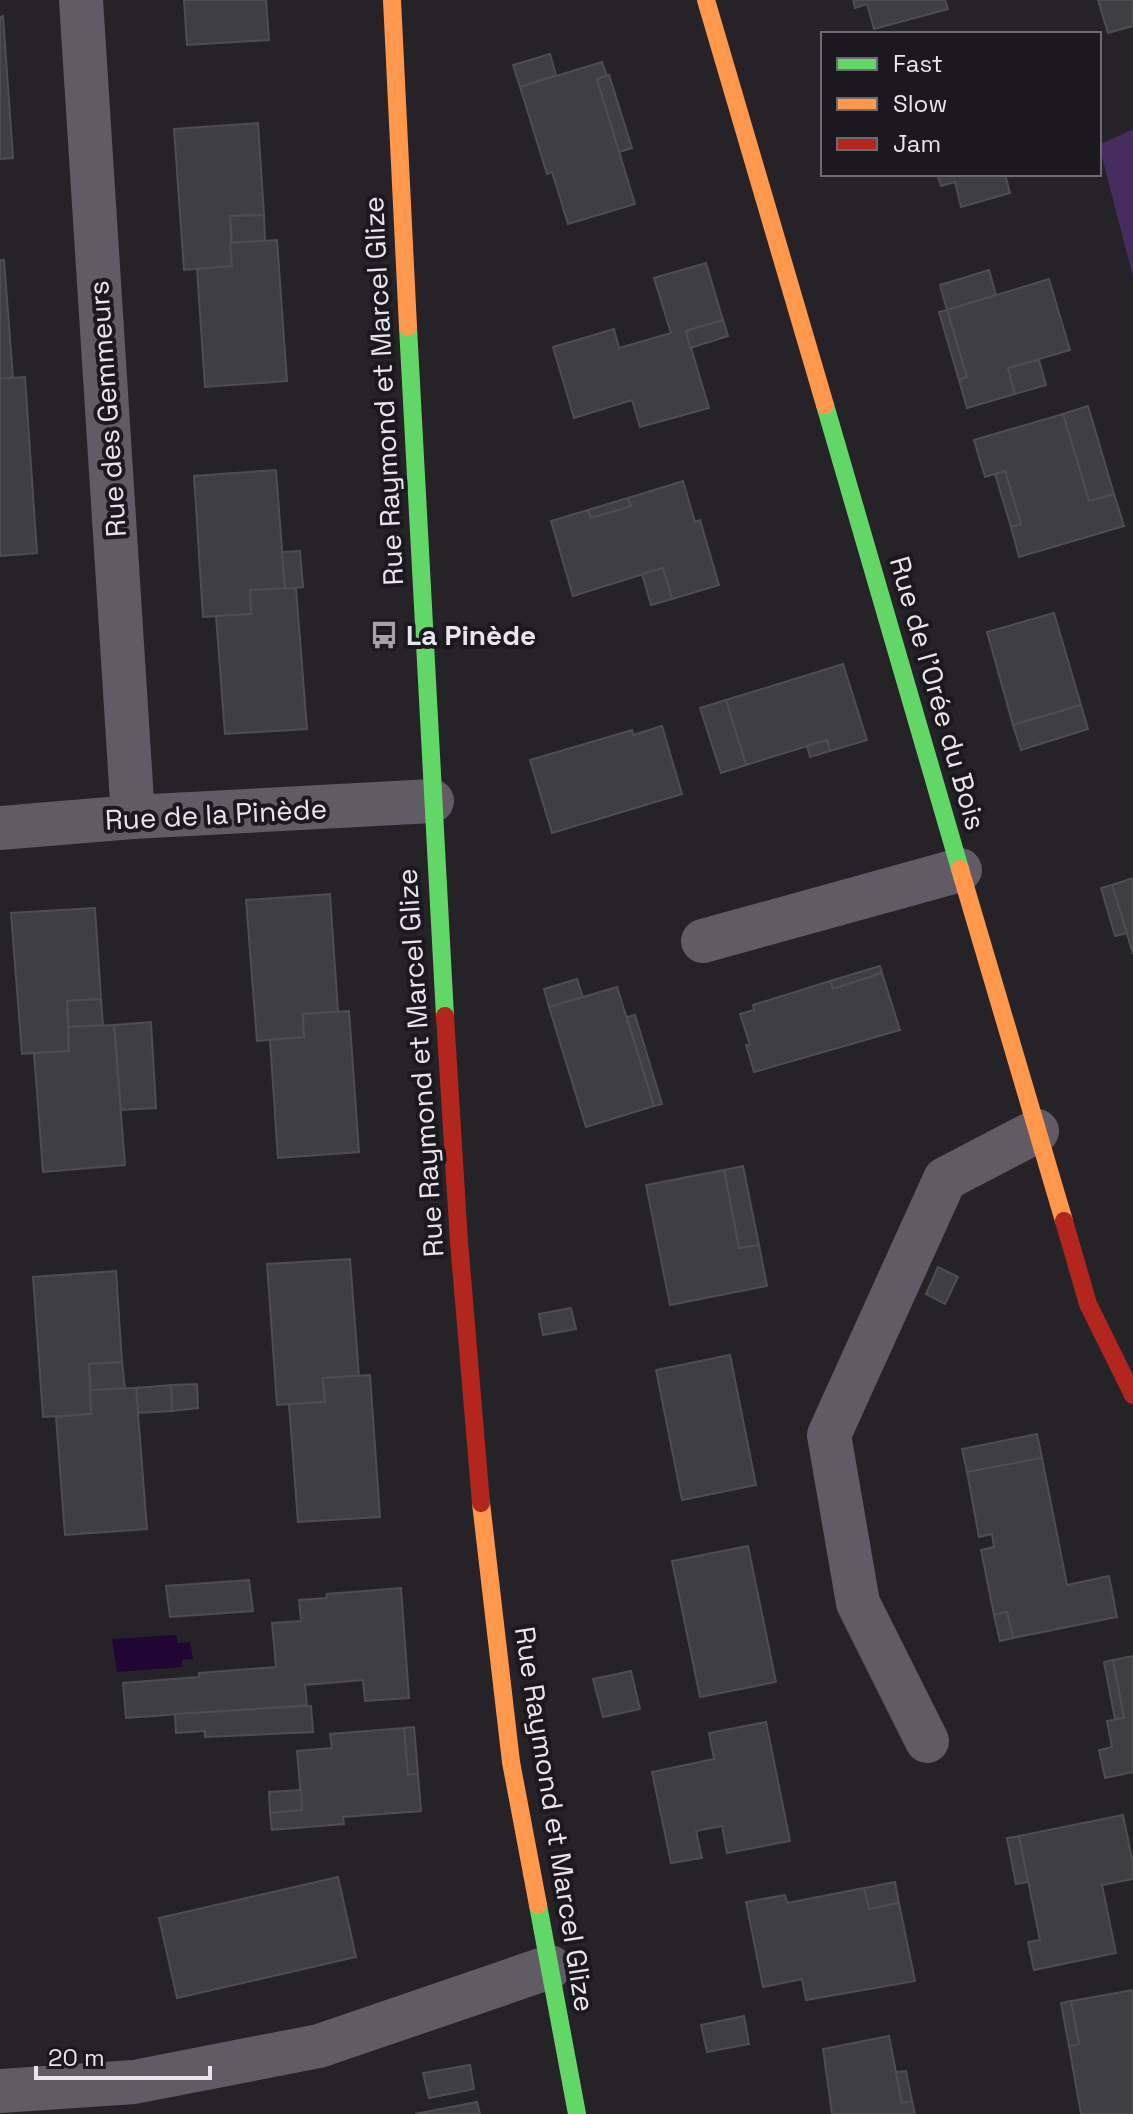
<svg xmlns="http://www.w3.org/2000/svg" width="1133" height="2114" font-family="'Space Grotesk',sans-serif">
<style>
.green{fill:#472d5f}
.water{fill:#200535}
.building{fill:#3f3e41;stroke:#4e4d50;stroke-width:2}
.lines{fill:none;stroke-linecap:round;stroke-linejoin:round}
.street{stroke:#605b65;stroke-width:44}
.fast{stroke:#63d668;stroke-width:18}
.slow{stroke:#ff974d;stroke-width:18}
.jam{stroke:#b3261e;stroke-width:18}
.labels{text-anchor:middle;stroke-width:8;stroke-linejoin:round;paint-order:stroke}
.street-label{font-size:28px;fill:#e8e6ea;stroke:#1b181f}
.poi-label{font-size:28px;font-weight:bold;fill:#e8e6ea;stroke:#1b181f;text-anchor:start}
</style>
<rect width="100%" height="100%" fill="#252328"/>
<polygon class="green" points="1133,129 1133,277 1099,145"/>
<polygon class="water" points="176,1635 178,1643 190,1642 193,1659 182,1660 182,1667 117,1672 112,1639"/>
<g class="building">
<polygon points="184,0 266,0 269,40 187,45"/>
<polygon points="853,0 945,0 948,9 874,29 867,4 855,8"/>
<polygon points="1098,0 1133,0 1133,26 1108,33"/>
<polygon points="3,16 13,158 0,159 0,17"/>
<polygon points="550,54 556,75 520,87 513,65"/>
<polygon points="602,62 607,76 597,79 635,204 568,224 552,172 547,174 520,87"/>
<polygon points="609,75 632,148 619,152 597,79"/>
<polygon points="258,123 264,215 230,216 232,266 184,270 174,129"/>
<polygon points="937,174 1005,174 1010,193 961,207 955,182 941,186"/>
<polygon points="264,215 265,241 232,243 230,216"/>
<polygon points="277,240 287,381 205,387 197,269 232,266 230,243"/>
<polygon points="0,260 4,260 13,378 0,379"/>
<polygon points="706,263 723,320 686,331 709,408 640,427 632,400 574,418 553,347 614,329 619,348 671,333 654,278"/>
<polygon points="989,270 996,295 947,310 940,285"/>
<polygon points="1049,279 1070,350 1008,368 1015,394 967,408 959,380 967,377 947,310"/>
<polygon points="947,310 967,377 959,380 939,312"/>
<polygon points="723,320 728,336 690,348 686,331"/>
<polygon points="1039,360 1046,385 1015,394 1008,368"/>
<polygon points="25,377 37,553 0,556 0,379"/>
<polygon points="1088,406 1114,494 1089,501 1063,414"/>
<polygon points="1063,414 1089,501 1114,494 1124,526 1019,557 1011,527 1021,524 1005,471 985,477 974,440"/>
<polygon points="276,470 285,589 250,590 251,614 203,617 194,476"/>
<polygon points="1005,471 1021,524 1011,527 995,474"/>
<polygon points="683,481 695,522 700,520 719,585 672,599 663,568 573,596 551,521 588,510 591,518 631,506 628,498"/>
<polygon points="628,498 631,506 591,518 588,510"/>
<polygon points="300,551 303,587 285,589 282,552"/>
<polygon points="663,568 672,599 651,605 642,574"/>
<polygon points="296,588 307,729 225,734 216,616 251,614 250,590"/>
<polygon points="1054,613 1081,705 1013,725 987,632"/>
<polygon points="843,664 867,740 830,751 827,740 746,765 726,700"/>
<polygon points="726,700 746,765 721,773 700,708"/>
<polygon points="1081,705 1088,729 1021,750 1013,725"/>
<polygon points="662,726 682,794 552,833 530,760 632,730 633,735"/>
<polygon points="827,740 830,751 810,757 807,746"/>
<polygon points="1133,878 1133,954 1112,885"/>
<polygon points="1112,885 1127,933 1115,936 1101,888"/>
<polygon points="330,894 338,1012 303,1014 304,1037 257,1041 246,900"/>
<polygon points="95,908 101,999 67,1001 69,1051 22,1054 11,913"/>
<polygon points="880,966 882,973 833,989 830,981"/>
<polygon points="882,973 900,1030 754,1072 746,1045 750,1045 740,1014 754,1010 753,1005 830,981 833,989"/>
<polygon points="577,979 583,998 549,1007 544,989"/>
<polygon points="617,987 654,1106 586,1127 549,1007"/>
<polygon points="101,999 103,1025 69,1027 67,1001"/>
<polygon points="349,1011 359,1152 278,1158 270,1040 304,1037 303,1014"/>
<polygon points="635,1015 662,1104 654,1106 627,1017"/>
<polygon points="151,1022 156,1108 121,1110 114,1025"/>
<polygon points="114,1025 125,1165 43,1172 34,1053 69,1051 68,1027"/>
<polygon points="743,1166 759,1245 739,1248 724,1170"/>
<polygon points="724,1170 739,1248 759,1245 767,1286 670,1305 646,1185"/>
<polygon points="350,1259 359,1376 323,1378 325,1402 277,1405 267,1264"/>
<polygon points="938,1267 958,1277 945,1304 926,1294"/>
<polygon points="116,1271 122,1362 89,1364 91,1414 43,1417 33,1277"/>
<polygon points="571,1308 576,1329 543,1335 539,1314"/>
<polygon points="730,1355 756,1485 682,1500 656,1370"/>
<polygon points="122,1362 125,1388 91,1391 89,1364"/>
<polygon points="370,1375 380,1517 298,1522 289,1404 325,1402 323,1378"/>
<polygon points="197,1384 198,1408 172,1411 171,1385"/>
<polygon points="171,1385 172,1411 138,1413 136,1388"/>
<polygon points="136,1388 147,1529 65,1535 56,1417 91,1414 90,1390"/>
<polygon points="1037,1434 1042,1458 967,1472 962,1449"/>
<polygon points="1042,1458 1067,1585 1109,1576 1117,1617 1013,1638 1007,1612 994,1615 981,1550 994,1547 992,1534 979,1537 967,1472"/>
<polygon points="748,1546 776,1682 700,1697 672,1561"/>
<polygon points="249,1580 253,1611 170,1617 166,1586"/>
<polygon points="401,1588 409,1698 365,1701 363,1680 305,1685 307,1705 126,1718 123,1683 199,1677 199,1673 276,1667 272,1623 301,1621 299,1600 326,1598 327,1594"/>
<polygon points="1007,1612 1013,1638 1000,1641 994,1615"/>
<polygon points="1133,1656 1133,1772 1105,1778 1099,1750 1112,1747 1107,1721 1124,1718 1113,1660"/>
<polygon points="1113,1660 1124,1718 1115,1719 1104,1662"/>
<polygon points="631,1671 640,1709 603,1717 593,1679"/>
<polygon points="311,1706 313,1732 205,1737 205,1731 176,1733 175,1714"/>
<polygon points="766,1722 790,1841 727,1853 722,1826 696,1831 702,1858 671,1863 652,1772 714,1759 709,1733"/>
<polygon points="414,1727 418,1774 408,1775 404,1728"/>
<polygon points="404,1728 408,1775 418,1774 421,1811 343,1817 344,1824 272,1830 270,1813 302,1810 297,1751 332,1748 330,1734"/>
<polygon points="301,1790 302,1810 270,1813 269,1792"/>
<polygon points="1123,1815 1133,1864 1133,1879 1102,1885 1116,1953 1034,1970 1028,1942 1040,1940 1019,1836"/>
<polygon points="1019,1836 1028,1882 1016,1884 1007,1838"/>
<polygon points="338,1877 356,1957 177,1998 159,1918"/>
<polygon points="895,1882 899,1903 869,1909 864,1888"/>
<polygon points="864,1888 869,1909 899,1903 915,1981 806,2000 802,1979 763,1987 746,1902 785,1895 787,1903"/>
<polygon points="1133,1990 1133,2114 1081,2114 1069,2046 1079,2044 1071,2001"/>
<polygon points="1071,2001 1079,2044 1069,2046 1061,2003"/>
<polygon points="744,2016 749,2044 707,2052 701,2025"/>
<polygon points="889,2036 902,2103 912,2101 915,2114 832,2114 823,2049"/>
<polygon points="470,2065 474,2089 429,2098 423,2073"/>
<polygon points="906,2071 912,2101 902,2103 896,2072"/>
<polygon points="477,2102 480,2114 415,2114"/>
</g>
<g class="lines">
<g class="street">
<polyline points="81,0 133,817"/>
<polyline points="0,828 133,817 432,801"/>
<polyline points="703,941 960,870"/>
<polyline points="927,1741 858,1603 829,1435 945,1179 1037,1131"/>
<polyline points="0,2091 134,2082 319,2046 550,1967"/>
</g>
<g class="fast">
<polyline points="408,327 445,1016"/>
<polyline points="825,405 960,869"/>
<polyline points="538,1905 577,2114"/>
</g>
<g class="slow">
<polyline points="392,0 408,327"/>
<polyline points="706,0 825,405"/>
<polyline points="960,869 1064,1221"/>
<polyline points="481,1503 511,1762 538,1905"/>
</g>
<g class="jam">
<polyline points="445,1016 459,1242 481,1503"/>
<polyline points="1064,1221 1088,1304 1133,1395"/>
</g>
</g>
<defs>
<symbol id="bus-bare" viewBox="-9 -9 18 18"><path d="M-5-6H5V4H4V6H2V4H-2V6H-4V4H-5ZM-3.5-4V0h7V-4ZM-3.5 1.2v1.5H-2V1.2ZM2 1.2v1.5H3.5V1.2Z" fill="#a4a2a6" stroke="#1b181f" stroke-width="2.5" paint-order="stroke"/></symbol>
</defs>
<g fill-rule="evenodd">
<use href="#bus-bare" x="364" y="615" width="40" height="40"/>
</g>
<g class="labels">
<g class="street-label">
<text transform="translate(383 391) rotate(-93)" y="10">Rue Raymond et Marcel Glize</text>
<text transform="translate(107 409) rotate(-94)" y="10">Rue des Gemmeurs</text>
<text transform="translate(938 693) rotate(74)" y="10">Rue de l'Orée du Bois</text>
<text transform="translate(216 814) rotate(-3)" y="10">Rue de la Pinède</text>
<text transform="translate(420 1063) rotate(-94)" y="10">Rue Raymond et Marcel Glize</text>
<text transform="translate(555 1819) rotate(81)" y="10">Rue Raymond et Marcel Glize</text>
</g>
<g class="poi-label">
<text x="406" y="645">La Pinède</text>
</g>
</g>
<rect x="821" y="32" width="280" height="144" fill="#1b181f" stroke="#6d6a70" stroke-width="2"/>
<rect x="837" y="58" width="40" height="12" fill="#63d668" stroke="#6d6a70" stroke-width="2"/>
<text x="893" y="72" font-size="24" fill="#e8e6ea">Fast</text>
<rect x="837" y="98" width="40" height="12" fill="#ff974d" stroke="#6d6a70" stroke-width="2"/>
<text x="893" y="112" font-size="24" fill="#e8e6ea">Slow</text>
<rect x="837" y="138" width="40" height="12" fill="#b3261e" stroke="#6d6a70" stroke-width="2"/>
<text x="893" y="152" font-size="24" fill="#e8e6ea">Jam</text>
<path d="M36 2066v12h174v-12" fill="none" stroke="#e8e6ea" stroke-width="4"/>
<text x="48" y="2066" font-size="24" fill="#e8e6ea" stroke="#1b181f" stroke-width="6" paint-order="stroke">20 m</text>
</svg>
